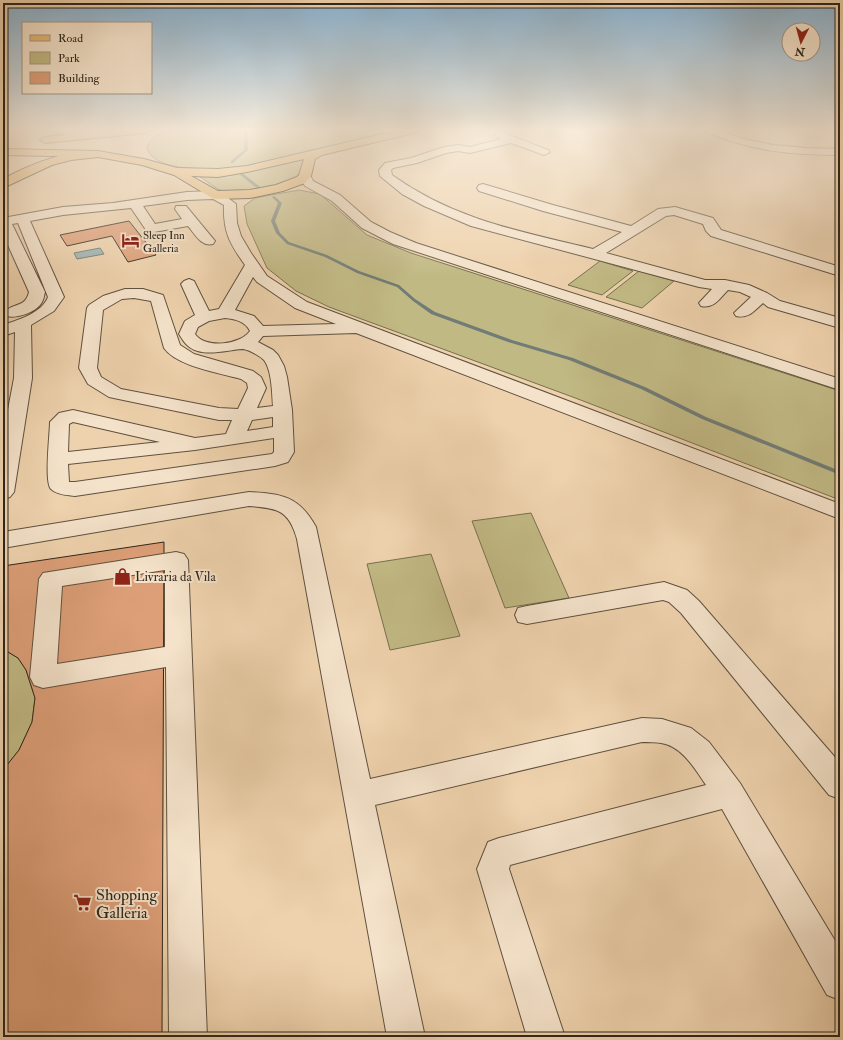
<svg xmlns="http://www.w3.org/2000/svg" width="843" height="1040" font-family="'IM FELL Double Pica',serif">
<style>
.green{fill:#c1b984;stroke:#78704f}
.water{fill:#9db5b4;stroke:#717c76}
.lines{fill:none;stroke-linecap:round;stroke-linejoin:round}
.stream{fill:#717c76;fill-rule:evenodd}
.building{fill:#dd9f78;stroke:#2f261a}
.minor-casing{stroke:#5f513f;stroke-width:2}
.major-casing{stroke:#2f261a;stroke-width:2}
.highway-casing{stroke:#2f261a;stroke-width:2}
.minor{fill:#f4e2ca;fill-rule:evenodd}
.major{fill:#e7b976;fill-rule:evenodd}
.highway{fill:#e7b976;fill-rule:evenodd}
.labels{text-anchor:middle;stroke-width:4;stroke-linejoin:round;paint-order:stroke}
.far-poi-label{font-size:11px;fill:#2f261a;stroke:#f4e2ca;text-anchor:start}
.poi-label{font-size:13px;fill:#2f261a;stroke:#f4e2ca;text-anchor:start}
.near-poi-label{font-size:16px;fill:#2f261a;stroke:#f4e2ca;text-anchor:start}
</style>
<rect width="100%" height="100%" fill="#eed2ad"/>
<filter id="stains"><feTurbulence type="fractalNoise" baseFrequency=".005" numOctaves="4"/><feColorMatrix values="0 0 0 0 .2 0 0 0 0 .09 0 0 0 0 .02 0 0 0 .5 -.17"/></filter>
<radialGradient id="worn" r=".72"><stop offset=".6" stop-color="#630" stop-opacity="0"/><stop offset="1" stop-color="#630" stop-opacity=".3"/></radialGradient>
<g class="green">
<path d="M173,130h222l-151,37c-20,2 -90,8 -97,-19 2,-12 16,-15 26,-18z"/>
<path d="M307,156c-2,6 -4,14 -9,19 -13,13 -63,22 -80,14 -7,-4 -14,-10 -21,-14z"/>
<polygon points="299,190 320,194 367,235 411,253 840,391 840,500 578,399 329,307 296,291 267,268 247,224 244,206 255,198"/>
<polygon points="600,261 633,271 602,295 568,285"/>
<polygon points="639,271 674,281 642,308 606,297"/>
<polygon points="531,513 569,598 505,608 472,521"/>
<polygon points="431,554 460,636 390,650 367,564"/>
<polygon points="3,649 18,658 26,670 35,698 32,722 19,750 3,770"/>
</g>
<polygon class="water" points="100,248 104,254 77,259 74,253"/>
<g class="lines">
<g class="stream">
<polygon points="245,130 247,130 248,150 233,163 231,163 231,161 244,150"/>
<polygon points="239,172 241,172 260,187 260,189 258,189 239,174"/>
<polygon points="274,196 282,203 275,221 280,233 289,242 327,255 359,271 399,285 415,299 435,312 512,340 573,358 645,387 706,417 840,471 840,475 702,419 641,389 569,360 508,342 431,314 413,301 397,287 357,273 325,257 287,244 276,233 271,221 278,203 272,197"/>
</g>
</g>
<g class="building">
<polygon points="129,221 156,255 128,262 112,236 67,246 60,235"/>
<polygon points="164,542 162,1037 3,1037 3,770 19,750 32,722 35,698 26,670 18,658 3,649 3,566"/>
</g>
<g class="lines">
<defs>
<g id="minor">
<path d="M705,130h14l25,9 29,6 33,3 34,1v6c-50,0 -87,-4 -134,-23z"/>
<path d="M499,131l49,19 2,2 -6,3 -33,-12 -41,10 -12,-2 -12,2 -29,10 -24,5 -2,2 1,5c63,45 127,56 201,74l29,-17 -79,-21 -64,-20 -2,-3 2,-3 4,-1 70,21 78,21 27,-17 17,-2 38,11 8,12 119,37v9l-129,-40 -5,-5 -3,-7 -29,-9 -8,1 -60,37 99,27h20l24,5 18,8 13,8 60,17v10l-72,-21 -5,-4c-9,8 -15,16 -27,13l-2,-3 17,-16 -11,-5 -12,-2c-8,8 -14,19 -27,16l-2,-3 13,-14 -13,-2 -228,-61 -47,-20 -22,-12 -22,-18 -1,-6 6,-7 26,-5 33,-11 14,-2 12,2 31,-8 -7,-5z"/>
<polygon points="305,172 309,173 313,181 340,195 371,222 390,232 416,243 840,379 840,390 393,244 362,228 332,201 305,186 299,176 301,173"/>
<path d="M216,191l4,1 16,12 1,19 4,13 10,17 16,23 40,26 533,202v15l-484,-186 -93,3 -5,6 15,8 5,5 6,11 3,11 5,33 2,42 -6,10 -13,4 -200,30c-7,-1 -18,-1 -24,-7 -7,-6 -1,-56 -1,-67l9,-9 14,-3 122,28 31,-4 6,-14h-13l-110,-23 -21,-13 -9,-16 8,-60 2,-3 14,-9 22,-7h18l20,6 17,50 14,9 59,17 8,6 5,11 -9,20 16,-2c-1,-13 -1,-35 -9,-46 -4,-4 -16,-11 -22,-11 -16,1 -42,10 -56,-5 -3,-3 -5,-7 -7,-10l6,-13 10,-6 -14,-31 3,-3 5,-2 5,2 15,30 10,-2 26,-44c-15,-21 -22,-33 -21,-60l-11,-6 -26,1 -44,6 12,18 27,-5 -7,-10 1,-3h10l29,35 -2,3c-12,3 -18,-10 -25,-18l-34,6 -5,-1 -3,-1 -15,-22 -68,7 -33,6 34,76 -10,14 -23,14 1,53 -18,114 -4,5 -7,2v-63l11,-58 1,-46 -12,4v-11c15,-5 39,-12 45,-28l-30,-74 -6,1 33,68c-1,3 -1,7 -3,10 -5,10 -25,17 -36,14l-2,-3c8,-11 21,-4 25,-21l-26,-58v-16l60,-11 50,-4 74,-11zM253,277l4,5 38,26 41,16 -73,2 -9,-10 -19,-6zM134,298l17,3 13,47c12,18 56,25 77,31l6,4 1,5 -10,21 -19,-1 -98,-19 -20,-12 -4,-9 6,-58 19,-11zM225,318c10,1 20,3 25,13 -10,14 -45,18 -55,3l3,-7 11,-6zM273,417v10l-26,4 5,-11zM73,422l87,20 -92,10 1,-28zM274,438v14l-2,2 -197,28h-6l-1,-18 127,-14z"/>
<path d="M249,492c33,2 50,4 67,35l54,252 272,-61 20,1 29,9 18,14 31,41 100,166v51l-13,-5 -105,-186 -212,56 -1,4 56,168h-38l-50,-168 11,-27 11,-4 207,-53c-11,-16 -24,-39 -45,-42 -6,-1 -13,-1 -19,-1l-267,63 50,232h-38l-90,-498c-8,-29 -20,-31 -48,-33l-246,42v-16z"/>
<path d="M176,552l8,2 4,6 19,477h-38l-3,-370 -123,21 -9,-3 -4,-8 9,-98 4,-6zM165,570v77l-108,17 5,-78z"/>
<polygon points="664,582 687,590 699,601 840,763 840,799 829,795 681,613 669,602 663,600 527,624 518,622 515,615 518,608 527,606"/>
</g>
<g id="major">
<polygon points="113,130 150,130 145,133 45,143 40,140 45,137"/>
<path d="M400,130h19l-1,2 -96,23 -7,4 -4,17 -6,7 -22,8 -33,7 -34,1 -4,-1 -38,-23 -32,-10 -44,-8 -95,-2v-6l95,2 46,8 33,9 41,1 29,-3zM304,159l-5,16 -2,2 -21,8 -26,5 -32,1 -27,-15 27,1 29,-5z"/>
</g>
<g id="highway">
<path d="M52,130l57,1 5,3c-5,6 -57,2 -62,-4z"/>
<path d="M84,151h14l6,3 -6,3 -27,3 -19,5 -49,23v-9c26,-14 51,-24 81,-28z"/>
</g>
</defs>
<use href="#minor" class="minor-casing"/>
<use href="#major" class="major-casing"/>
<use href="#highway" class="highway-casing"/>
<use href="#minor" class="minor"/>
<use href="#major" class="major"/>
<use href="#highway" class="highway"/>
</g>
<linearGradient id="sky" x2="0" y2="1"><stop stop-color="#8ab4d3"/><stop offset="0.47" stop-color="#f7ebda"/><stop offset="1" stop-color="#f7ebda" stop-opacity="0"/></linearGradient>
<rect width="843" height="276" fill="url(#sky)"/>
<defs>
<symbol id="hotel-bare" viewBox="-9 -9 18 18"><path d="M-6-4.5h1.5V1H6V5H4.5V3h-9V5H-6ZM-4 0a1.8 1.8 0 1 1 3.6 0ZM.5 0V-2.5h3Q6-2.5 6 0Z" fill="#8f2418" stroke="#f4e2ca" stroke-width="2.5" paint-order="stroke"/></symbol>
<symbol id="shop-bare" viewBox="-9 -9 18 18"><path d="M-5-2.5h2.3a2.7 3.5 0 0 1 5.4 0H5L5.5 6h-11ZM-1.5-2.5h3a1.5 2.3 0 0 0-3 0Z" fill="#8f2418" stroke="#f4e2ca" stroke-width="2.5" paint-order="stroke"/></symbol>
<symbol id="supermarket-bare" viewBox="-9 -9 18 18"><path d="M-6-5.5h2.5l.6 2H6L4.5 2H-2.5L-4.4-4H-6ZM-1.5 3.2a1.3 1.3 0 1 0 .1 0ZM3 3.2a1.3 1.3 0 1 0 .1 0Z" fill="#8f2418" stroke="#f4e2ca" stroke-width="2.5" paint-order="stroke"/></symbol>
</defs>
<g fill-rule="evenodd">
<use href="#hotel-bare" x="118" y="228" width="25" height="25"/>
<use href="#shop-bare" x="110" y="564" width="25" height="25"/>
<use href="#supermarket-bare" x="70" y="890" width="25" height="25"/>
</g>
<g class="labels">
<g class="far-poi-label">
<text x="143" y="239">Sleep Inn<tspan x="143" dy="13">Galleria</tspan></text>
</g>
<g class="poi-label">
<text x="135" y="581">Livraria da Vila</text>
</g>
<g class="near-poi-label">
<text x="96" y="900">Shopping<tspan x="96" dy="18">Galleria</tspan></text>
</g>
</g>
<rect width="843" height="1040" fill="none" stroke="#eed2ad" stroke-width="16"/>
<rect x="4" y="4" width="835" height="1032" fill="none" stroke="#2f261a" stroke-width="2"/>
<rect x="8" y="8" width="827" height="1024" fill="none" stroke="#2f261a"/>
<rect x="22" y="22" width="130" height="72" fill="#f4e2ca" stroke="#a59784"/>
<rect x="30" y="35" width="20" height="6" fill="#e7b976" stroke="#a59784"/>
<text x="58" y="42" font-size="12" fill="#2f261a">Road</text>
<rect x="30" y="52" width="20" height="12" fill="#c1b984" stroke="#a59784"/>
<text x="58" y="62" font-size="12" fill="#2f261a">Park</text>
<rect x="30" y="72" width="20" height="12" fill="#dd9f78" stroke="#a59784"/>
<text x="58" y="82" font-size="12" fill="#2f261a">Building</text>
<g transform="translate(801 42) rotate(186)"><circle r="19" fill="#f4e2ca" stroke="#a59784"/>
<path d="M0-3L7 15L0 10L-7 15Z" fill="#8f2418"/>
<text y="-6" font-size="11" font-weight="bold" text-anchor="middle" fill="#2f261a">N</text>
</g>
<rect width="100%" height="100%" filter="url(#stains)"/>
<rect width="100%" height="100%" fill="url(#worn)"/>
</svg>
